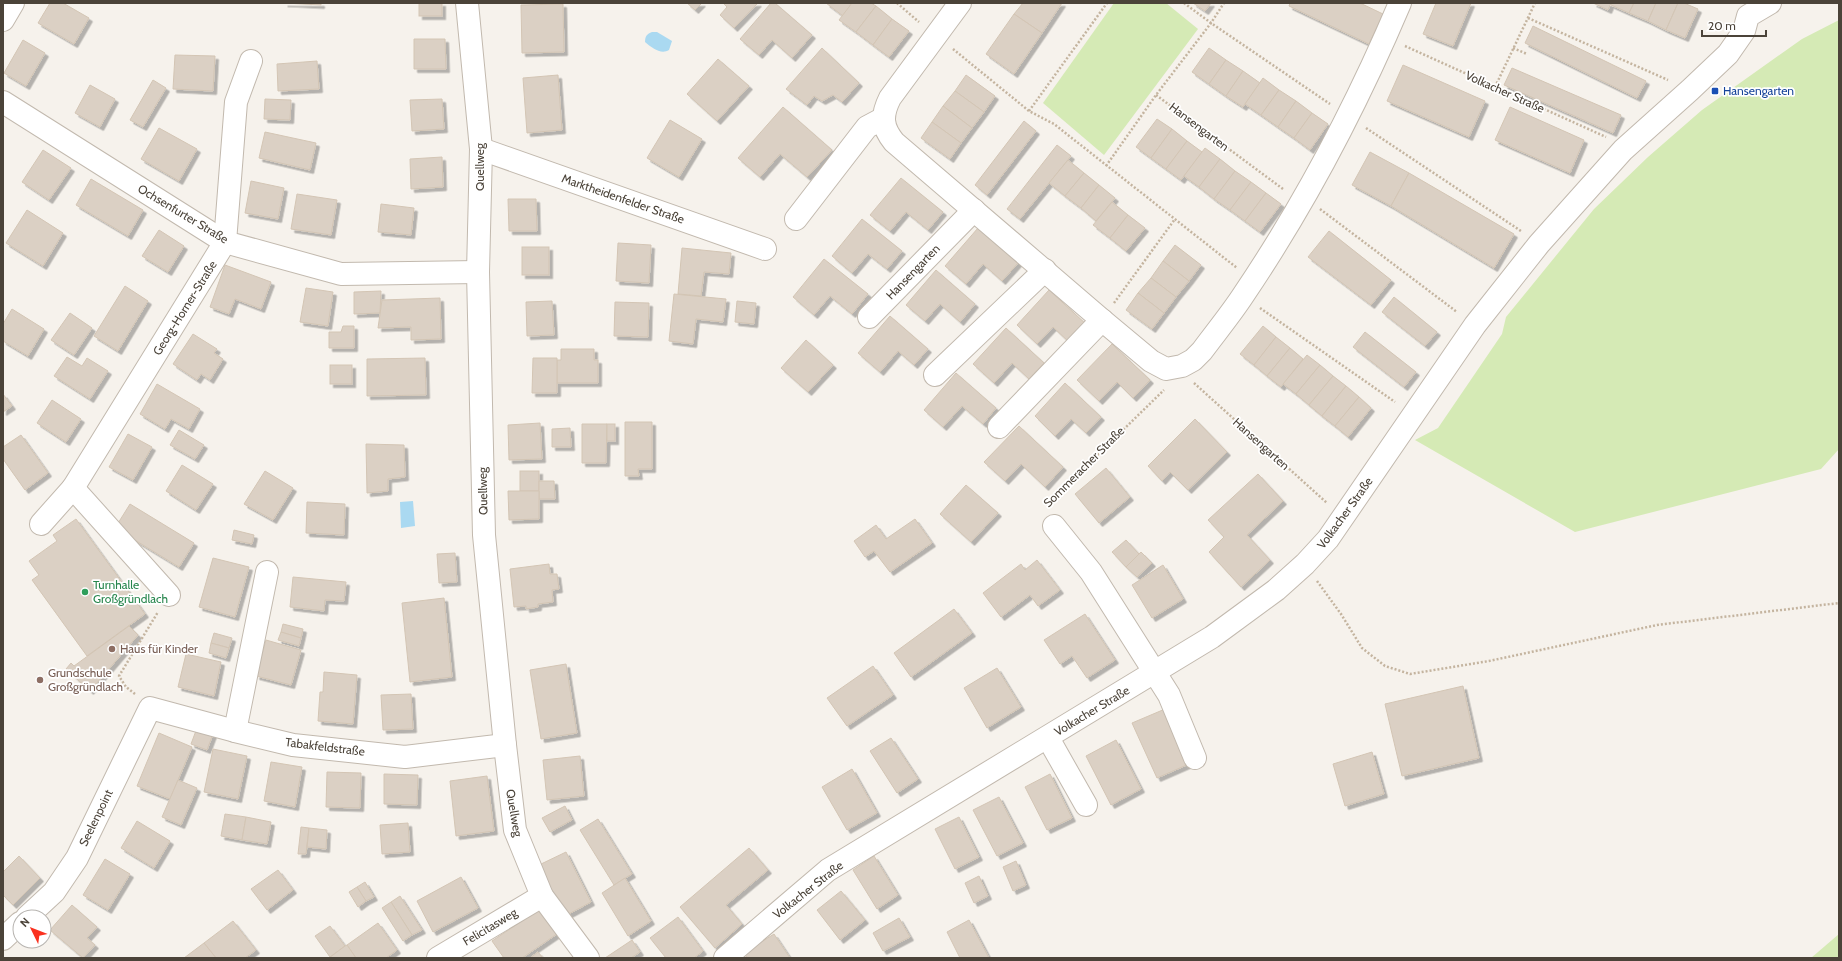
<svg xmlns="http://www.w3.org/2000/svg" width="1842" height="961" font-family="Cabin,sans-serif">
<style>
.green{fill:#d5eab5}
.water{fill:#aad9f1}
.building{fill:#dbd0c4;stroke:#d3c5b4;filter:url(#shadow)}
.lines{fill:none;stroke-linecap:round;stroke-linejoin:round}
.minor-casing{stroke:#c2b9ae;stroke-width:24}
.path{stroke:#c4b49f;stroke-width:2.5;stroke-dasharray:2 2;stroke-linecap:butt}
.minor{stroke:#fff;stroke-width:22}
.transit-dot{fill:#1a4fb4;stroke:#fff;stroke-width:1.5}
.leisure-dot{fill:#2e9e5b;stroke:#fff;stroke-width:1.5}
.education-dot{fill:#8d6e63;stroke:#fff;stroke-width:1.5}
.labels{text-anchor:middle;stroke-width:3.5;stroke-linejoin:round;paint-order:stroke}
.transit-label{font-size:12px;fill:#164399;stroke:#fff;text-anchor:start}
.street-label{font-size:12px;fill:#4b4339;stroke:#fff}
.leisure-label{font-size:12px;fill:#27864d;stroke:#fff;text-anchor:start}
.education-label{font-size:12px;fill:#785e54;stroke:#fff;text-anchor:start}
</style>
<defs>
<filter id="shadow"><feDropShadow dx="3.5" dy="3.5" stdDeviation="0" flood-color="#0004"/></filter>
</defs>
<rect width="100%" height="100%" fill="#f6f2ec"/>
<g class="green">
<polygon points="1114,3 1166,3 1198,29 1104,155 1043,103"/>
<polygon points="1839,20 1839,449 1821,469 1575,532 1415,440 1438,428 1502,334 1506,317 1594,209 1648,157 1702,110 1802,39"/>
<polygon points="1839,934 1839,958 1811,958"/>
</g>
<g class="water">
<path d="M652,32h5l15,9 -3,9c-8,5 -17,-2 -24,-8 0,-6 2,-8 7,-10z"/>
<polygon points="413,501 415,526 401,528 400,502"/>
</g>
<g class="building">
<polygon points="50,3 63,3 89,18 74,44 38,23"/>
<polygon points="284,3 321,3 321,5"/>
<rect x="419" y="3" width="23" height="13"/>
<polygon points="687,3 702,3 695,10"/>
<polygon points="723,3 758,3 734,28 720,15 727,7"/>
<polygon points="771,3 775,3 812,35 792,58 772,40 759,55 740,39"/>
<polygon points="826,3 852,3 843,16"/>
<polygon points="852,3 871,3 876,6 856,32 839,20"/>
<polygon points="1023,3 1062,3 1042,33 1014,14"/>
<polygon points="1193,3 1211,3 1205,11"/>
<polygon points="1290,3 1360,3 1383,14 1369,44 1289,6"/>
<polygon points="1436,3 1471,3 1453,46 1423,34"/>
<polygon points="1593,3 1611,3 1608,10"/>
<polygon points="1611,3 1634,3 1629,13 1611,5"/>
<polygon points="1634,3 1656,3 1648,21 1629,13"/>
<polygon points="1656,3 1678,3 1666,30 1648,21"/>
<polygon points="1678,3 1684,3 1698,9 1685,38 1666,30"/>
<polygon points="563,4 564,52 522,53 521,5"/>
<polygon points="876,6 892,19 873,45 856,32"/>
<polygon points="1014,14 1042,33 1014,74 986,54"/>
<polygon points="892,19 909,31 889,57 873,45"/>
<polygon points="1533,26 1646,81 1637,98 1525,43"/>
<polygon points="414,39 445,39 446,69 414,69"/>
<polygon points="23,40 45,53 26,86 4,73"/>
<polygon points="822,48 859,83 842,102 833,95 822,101 814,96 807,105 786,89"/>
<polygon points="1209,48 1226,60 1209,84 1192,72"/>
<polygon points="175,55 215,56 213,91 173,89"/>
<polygon points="718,59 749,86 717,121 687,94"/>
<polygon points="1226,60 1243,71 1226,96 1209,84"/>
<polygon points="317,61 319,89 278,91 277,64"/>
<polygon points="1403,65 1485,101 1469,137 1387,101"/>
<polygon points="1512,68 1621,115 1613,133 1504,85"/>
<polygon points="1243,71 1260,83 1243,107 1226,96"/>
<polygon points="558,75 562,130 527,133 523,78"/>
<polygon points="966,75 995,96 984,112 955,91"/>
<polygon points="1263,78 1279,90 1261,115 1245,104"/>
<polygon points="153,80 166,88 143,127 130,120"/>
<polygon points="90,85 115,99 100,127 75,113"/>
<polygon points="1279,90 1296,101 1278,127 1261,115"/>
<polygon points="955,91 984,112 972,128 943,106"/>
<polygon points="265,99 291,100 290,120 264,119"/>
<polygon points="442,99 444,129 412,131 410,100"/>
<polygon points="1296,101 1312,113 1294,138 1278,127"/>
<polygon points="943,106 972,128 961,143 932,122"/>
<polygon points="783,107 832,150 807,177 780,154 760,177 738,158"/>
<polygon points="1510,107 1584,140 1570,173 1495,140"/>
<polygon points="1312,113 1328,124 1310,150 1294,138"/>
<polygon points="1157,119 1172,129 1151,158 1136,147"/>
<polygon points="670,120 702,139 679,177 647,158"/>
<polygon points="1024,121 1036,131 987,195 975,185"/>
<polygon points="932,122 961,143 950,159 921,138"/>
<polygon points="159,128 197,149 179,181 141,159"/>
<polygon points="1172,129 1187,141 1166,169 1151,158"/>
<polygon points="265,132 316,143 310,170 259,158"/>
<polygon points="1187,141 1202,152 1181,180 1166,169"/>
<polygon points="1057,145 1071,156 1020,219 1007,209"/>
<polygon points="1205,148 1220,159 1199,187 1184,176"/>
<polygon points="43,150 71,168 49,200 22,182"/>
<polygon points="1370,152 1409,173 1391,206 1352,185"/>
<polygon points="442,157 443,187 411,189 410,159"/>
<polygon points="1220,159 1235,171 1214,199 1199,187"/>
<polygon points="1068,160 1084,173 1065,196 1049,183"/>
<polygon points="1235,171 1251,182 1230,210 1214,199"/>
<polygon points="1084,173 1099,185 1081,208 1065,196"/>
<polygon points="1409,173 1514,234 1494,268 1391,206"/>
<polygon points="901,178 943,212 928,230 906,212 890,231 870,215"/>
<polygon points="91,179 143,210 128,236 76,205"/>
<polygon points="251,181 284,188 278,219 245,213"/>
<polygon points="1251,182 1266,193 1245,221 1230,210"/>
<polygon points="1099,185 1115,198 1096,221 1081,208"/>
<polygon points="1266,193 1281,204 1260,232 1245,221"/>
<polygon points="297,194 337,200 331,235 291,229"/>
<polygon points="508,199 536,199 537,231 509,231"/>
<polygon points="1112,202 1128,215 1110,238 1093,225"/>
<polygon points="381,204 414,208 411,235 378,232"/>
<polygon points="27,210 63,233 43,266 6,243"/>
<polygon points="1128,215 1145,228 1126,251 1110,238"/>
<polygon points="862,219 902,251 887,269 868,254 852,273 832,256"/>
<polygon points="978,228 1019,262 1002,281 983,264 966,284 945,266"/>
<polygon points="159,230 184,246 168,272 142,256"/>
<polygon points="1329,231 1391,280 1371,305 1308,257"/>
<polygon points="618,243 651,245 649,283 616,281"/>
<polygon points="1175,245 1201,265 1189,281 1163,261"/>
<rect x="522" y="247" width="27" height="28"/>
<polygon points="682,248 731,253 729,274 704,272 701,296 678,294"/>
<polygon points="824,259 868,294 852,314 830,296 814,315 793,297"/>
<polygon points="1163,261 1189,281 1176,297 1151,278"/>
<polygon points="225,265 271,282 261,309 235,299 229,314 210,307"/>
<polygon points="936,270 975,304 960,322 940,304 925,321 906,305"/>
<polygon points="1151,278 1176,297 1164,313 1138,293"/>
<polygon points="125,286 148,301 118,351 94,336"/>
<polygon points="306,288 333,292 328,326 300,322"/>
<polygon points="1049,290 1087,325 1070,343 1053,327 1037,344 1017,325"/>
<polygon points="381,291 380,313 354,314 354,292"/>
<polygon points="1138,293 1164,313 1152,329 1126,310"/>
<polygon points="674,294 726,299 723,322 696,319 693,344 669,341"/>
<polygon points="1394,297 1437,332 1425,346 1382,312"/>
<polygon points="440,298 441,339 411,340 411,327 378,328 382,300"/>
<polygon points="552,301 554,335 527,336 526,302"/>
<polygon points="737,301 756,303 754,324 735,322"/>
<polygon points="615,302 649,303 648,337 614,336"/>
<polygon points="12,309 44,329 28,356 3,341 3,324"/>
<polygon points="70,313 92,328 74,355 51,340"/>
<polygon points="890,316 928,349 914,365 898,351 880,372 858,353"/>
<polygon points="343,326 354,326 354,348 329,348 329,332 341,332"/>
<polygon points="1263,326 1276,337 1254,365 1240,354"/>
<polygon points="1006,328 1044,363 1029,379 1012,363 994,383 973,364"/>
<polygon points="1365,332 1416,372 1404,387 1353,347"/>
<polygon points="193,334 217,349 214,353 223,359 210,380 201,374 197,380 173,364"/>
<polygon points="1276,337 1290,348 1267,376 1254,365"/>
<polygon points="806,340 833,365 808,392 781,368"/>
<polygon points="1112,344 1150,380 1133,398 1117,382 1099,401 1077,380"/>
<polygon points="1290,348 1303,359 1281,387 1267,376"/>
<polygon points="561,349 594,349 594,360 598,360 598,383 557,383 557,360 561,360"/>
<polygon points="1307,355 1320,365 1296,394 1283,384"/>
<polygon points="67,357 82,366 87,358 108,371 90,399 54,376"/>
<polygon points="425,358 426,395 367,396 367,359"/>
<polygon points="533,358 557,358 557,393 532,393"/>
<rect x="330" y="365" width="22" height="19"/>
<polygon points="1320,365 1333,376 1309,405 1296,394"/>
<polygon points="956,373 996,408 983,424 962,406 943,427 924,410"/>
<polygon points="1333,376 1346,386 1322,416 1309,405"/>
<polygon points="1065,383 1101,417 1086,433 1071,419 1055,436 1035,416"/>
<polygon points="157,384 200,409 189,429 171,419 165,429 140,414"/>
<polygon points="1346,386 1359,397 1335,426 1322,416"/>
<polygon points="3,394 12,406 3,412"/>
<polygon points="1359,397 1371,408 1348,437 1335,426"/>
<polygon points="52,400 81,419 66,442 37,423"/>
<polygon points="1195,419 1227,452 1188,490 1170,472 1162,481 1148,466"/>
<polygon points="625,422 652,422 652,469 638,469 639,476 625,476"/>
<polygon points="540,423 542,459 509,460 508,425"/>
<polygon points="582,424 607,424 606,463 582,463"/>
<rect x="607" y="424" width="8" height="17"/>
<polygon points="1019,426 1063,467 1045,487 1021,464 1005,481 984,462"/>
<polygon points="570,428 571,447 552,447 552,429"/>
<polygon points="179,430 204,445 195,459 170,445"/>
<polygon points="128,434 152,447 133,480 109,467"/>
<polygon points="21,435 48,473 25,490 3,459 3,447"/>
<polygon points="366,444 404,445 405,477 388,479 388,491 367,493"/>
<polygon points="182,465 213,484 196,510 166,491"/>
<polygon points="1106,468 1130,497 1099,523 1075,494"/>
<polygon points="265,471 293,488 273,520 244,504"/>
<rect x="520" y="471" width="19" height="20"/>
<polygon points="1258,474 1283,501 1247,535 1270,560 1241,587 1209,552 1224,537 1208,520"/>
<polygon points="539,481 554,481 555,499 539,499"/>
<polygon points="966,485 998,513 971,542 940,514"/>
<polygon points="508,491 539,491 539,519 509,520"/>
<polygon points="307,502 345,504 344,535 306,533"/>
<polygon points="130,504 194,543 179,567 115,528"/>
<polygon points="76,519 145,614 87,656 32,580 39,575 29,561 57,541 53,535"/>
<polygon points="915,519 932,543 890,572 874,551 865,557 854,541 876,525 886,539"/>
<polygon points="234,530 254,535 252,544 232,540"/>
<polygon points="1126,540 1139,554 1126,567 1112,552"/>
<polygon points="1141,552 1152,563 1137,577 1126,567"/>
<polygon points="455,553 457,582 439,583 437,554"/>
<polygon points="213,558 249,567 235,617 199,607"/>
<polygon points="1037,560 1060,590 1038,606 1030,595 1001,617 983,593 1021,564 1025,570"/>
<polygon points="549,564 550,574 557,574 559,589 552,590 553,602 538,604 538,607 526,609 526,606 514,607 510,569"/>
<polygon points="1163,565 1183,599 1152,618 1132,585"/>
<polygon points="293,577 346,582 344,601 325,600 324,611 290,607"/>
<polygon points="444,598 452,677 410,682 402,603"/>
<polygon points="954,609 972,633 911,677 894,653"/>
<polygon points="1085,614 1115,660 1087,678 1072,656 1060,664 1044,640"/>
<polygon points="283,624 303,629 301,638 281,632"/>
<polygon points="129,626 138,635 90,691 66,669 71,663 74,666"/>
<polygon points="281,632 301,638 299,646 278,640"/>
<polygon points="214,633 232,638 229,648 211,643"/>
<polygon points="266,640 301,650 291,685 256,676"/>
<polygon points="211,643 229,648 226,658 209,653"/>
<polygon points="186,654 221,662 214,696 178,687"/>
<polygon points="566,664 577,733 541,739 530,670"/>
<polygon points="873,666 893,695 847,726 827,698"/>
<polygon points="997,668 1021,707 987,728 964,688"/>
<polygon points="324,672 357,675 353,724 318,721 320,692 323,692"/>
<polygon points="1463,686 1479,758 1402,776 1385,704"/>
<polygon points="411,694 413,729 383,730 381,695"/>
<polygon points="1165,709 1189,764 1157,778 1132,723"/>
<polygon points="197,728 213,734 207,750 191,744"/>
<polygon points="159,733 192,747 170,799 137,786"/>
<polygon points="891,738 918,779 897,793 870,751"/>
<polygon points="1116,740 1141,789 1111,805 1086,756"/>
<polygon points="213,749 247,756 238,799 204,792"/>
<polygon points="1372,752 1384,794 1345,806 1333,764"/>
<polygon points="580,756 584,796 547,800 543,760"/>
<polygon points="271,762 302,767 295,807 264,801"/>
<polygon points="852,769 877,813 847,830 822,787"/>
<polygon points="327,772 361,773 360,808 326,807"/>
<polygon points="384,774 418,775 417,805 384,804"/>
<polygon points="1050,774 1072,818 1047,830 1025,787"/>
<polygon points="487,776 494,831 456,836 450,781"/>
<polygon points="178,780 197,788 181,825 162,817"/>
<polygon points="999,797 1023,843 997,856 973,810"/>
<polygon points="565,806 572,820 550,832 542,818"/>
<polygon points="225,814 246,817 242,840 221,836"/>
<polygon points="246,817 271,822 267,844 242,840"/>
<polygon points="959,817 979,857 955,869 935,829"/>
<polygon points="598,819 632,874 614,885 580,830"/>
<polygon points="137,821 170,841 154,868 121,848"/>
<polygon points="408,823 410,852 382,854 380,825"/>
<polygon points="301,827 309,828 306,854 298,854"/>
<polygon points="309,828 327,830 326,849 307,847"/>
<polygon points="749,848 768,870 726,905 742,924 715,948 680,907"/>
<polygon points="566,852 591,902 565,916 539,865"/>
<polygon points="19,856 40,878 13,905 3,895 3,872"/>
<polygon points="874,856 898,895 877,909 853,870"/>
<polygon points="105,859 130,874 108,910 83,895"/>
<polygon points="1016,861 1026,885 1013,891 1003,867"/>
<polygon points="278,870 293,890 267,910 251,889"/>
<polygon points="979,876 988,896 974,903 965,883"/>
<polygon points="461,877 478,908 433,932 417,901"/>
<polygon points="625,878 651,921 628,936 602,893"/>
<polygon points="365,882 374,897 366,901 357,887"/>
<polygon points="357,887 366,901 358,907 349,892"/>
<polygon points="841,891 865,920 840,940 817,910"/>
<polygon points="400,896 422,930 412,935 391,902"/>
<polygon points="391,902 412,935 403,941 382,908"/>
<polygon points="72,905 97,927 87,938 95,945 83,958 50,930"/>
<polygon points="540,909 557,934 522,958 504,958 492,941"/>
<polygon points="678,917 703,951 694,958 666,958 650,938"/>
<polygon points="899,918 910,937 883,951 873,933"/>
<polygon points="969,920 989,958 960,958 947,932"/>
<polygon points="233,921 256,950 245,958 216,958 204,943"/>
<polygon points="378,923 397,950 386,958 356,958 347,945"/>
<polygon points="330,926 345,946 330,957 315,936"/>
<polygon points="774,934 790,958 747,958 744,953"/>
<polygon points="632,940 640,952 631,958 605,958"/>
<polygon points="204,943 216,958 184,958"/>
<polygon points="347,945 356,958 329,958 345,946"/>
<polygon points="538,952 543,958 530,958"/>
</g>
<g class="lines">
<defs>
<g id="minor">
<polyline points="467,3 481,149 478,272 484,535 505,745 515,830 542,896 588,958"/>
<path d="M960,3l-70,95c-9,18 -8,29 4,44l208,178 49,41 15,8 16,-3 11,-6 9,-9c14,-19 29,-37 42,-57 60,-89 114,-192 156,-291"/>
<polyline points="3,20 13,3"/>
<polyline points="3,102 225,242 341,274 478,272"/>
<polyline points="481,149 765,249"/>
<polyline points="796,219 867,127 884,118"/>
<polyline points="869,317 974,210"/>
<polyline points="935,375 1045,270"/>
<polyline points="999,427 1102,320"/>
<polyline points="73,488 169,595"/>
<polyline points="41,524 73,488 225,242 236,102 251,61"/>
<polyline points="1054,526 1091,572 1169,695 1195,758"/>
<polyline points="235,731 267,572"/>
<polyline points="1048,738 1086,805"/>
<polyline points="27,917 54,892 77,858 150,708 235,731 293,745 405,757 505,745"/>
<polyline points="3,939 20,923"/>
<polyline points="438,958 542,896"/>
<polyline points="725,958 828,870 1212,637 1276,590 1305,564 1328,539 1475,325 1539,244 1623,150 1690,90 1728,54 1744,31 1748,16 1770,3"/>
</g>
</defs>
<use href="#minor" class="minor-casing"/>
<g class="path">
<polyline points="897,3 919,22"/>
<polyline points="1184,3 1211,23 1330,104"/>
<polyline points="1528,18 1668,80"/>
<polyline points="1405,46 1606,137"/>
<polyline points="1513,48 1527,54"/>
<polyline points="953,49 1029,111 1054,124 1237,268"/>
<polyline points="1495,87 1535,3"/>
<polyline points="1156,95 1283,189"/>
<polyline points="1029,111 1107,3"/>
<polyline points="1366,128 1521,231"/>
<polyline points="1106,166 1156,95 1211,23 1224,3"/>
<polyline points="1320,209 1457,312"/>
<polyline points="1114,303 1175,219"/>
<polyline points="1260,308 1395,402"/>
<polyline points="1194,383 1327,503"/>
<polyline points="1046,505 1164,390"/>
<polyline points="1317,581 1341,614 1362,648 1385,666 1410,674 1489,661 1657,625 1839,603"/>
<polyline points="135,694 126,687 119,676 158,612"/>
</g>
<use href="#minor" class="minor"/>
</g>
<rect class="transit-dot" x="1711" y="87" width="8" height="8" rx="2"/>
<circle class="leisure-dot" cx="85" cy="592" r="4"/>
<g class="education-dot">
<circle cx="112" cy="649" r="4"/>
<circle cx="40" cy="680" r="4"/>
</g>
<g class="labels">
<g class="transit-label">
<text x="1723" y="95">Hansengarten</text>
</g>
<g class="street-label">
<text transform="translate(1505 92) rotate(24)" y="4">Volkacher Straße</text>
<text transform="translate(1199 127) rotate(37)" y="4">Hansengarten</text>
<text transform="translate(480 167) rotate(-90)" y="4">Quellweg</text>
<text transform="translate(623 199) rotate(19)" y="4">Marktheidenfelder Straße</text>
<text transform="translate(183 214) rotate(31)" y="4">Ochsenfurter Straße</text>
<text transform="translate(913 272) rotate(-46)" y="4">Hansengarten</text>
<text transform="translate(185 308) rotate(-58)" y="4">Georg-Horner-Straße</text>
<text transform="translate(1261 444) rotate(42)" y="4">Hansengarten</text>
<text transform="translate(1084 467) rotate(-45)" y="4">Sommeracher Straße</text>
<text transform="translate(483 491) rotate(-91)" y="4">Quellweg</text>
<text transform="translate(1345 513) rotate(-54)" y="4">Volkacher Straße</text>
<text transform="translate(1092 711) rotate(-31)" y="4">Volkacher Straße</text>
<text transform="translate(325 747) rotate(7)" y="4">Tabakfeldstraße</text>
<text transform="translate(514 813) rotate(80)" y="4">Quellweg</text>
<text transform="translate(96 818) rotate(-64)" y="4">Seelenpoint</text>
<text transform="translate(808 890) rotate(-38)" y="4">Volkacher Straße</text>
<text transform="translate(490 927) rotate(-31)" y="4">Felicitasweg</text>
</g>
<g class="leisure-label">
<text x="93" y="589">Turnhalle<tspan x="93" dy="14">Großgründlach</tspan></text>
</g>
<g class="education-label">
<text x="120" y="653">Haus für Kinder</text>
<text x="48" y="677">Grundschule<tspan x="48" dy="14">Großgründlach</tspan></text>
</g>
</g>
<rect width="1842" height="961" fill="none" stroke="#4b4339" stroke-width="8"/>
<g transform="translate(32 929) rotate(313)"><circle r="19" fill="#ffffff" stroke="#b7b4b0"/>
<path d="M0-3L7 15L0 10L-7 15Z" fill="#fa311f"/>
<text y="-6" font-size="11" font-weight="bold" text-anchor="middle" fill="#4b4339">N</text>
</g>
<path d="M1702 30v6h64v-6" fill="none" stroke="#4b4339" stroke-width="2"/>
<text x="1708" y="30" font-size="12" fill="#4b4339" stroke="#ffffff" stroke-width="3" paint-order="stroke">20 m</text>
</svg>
